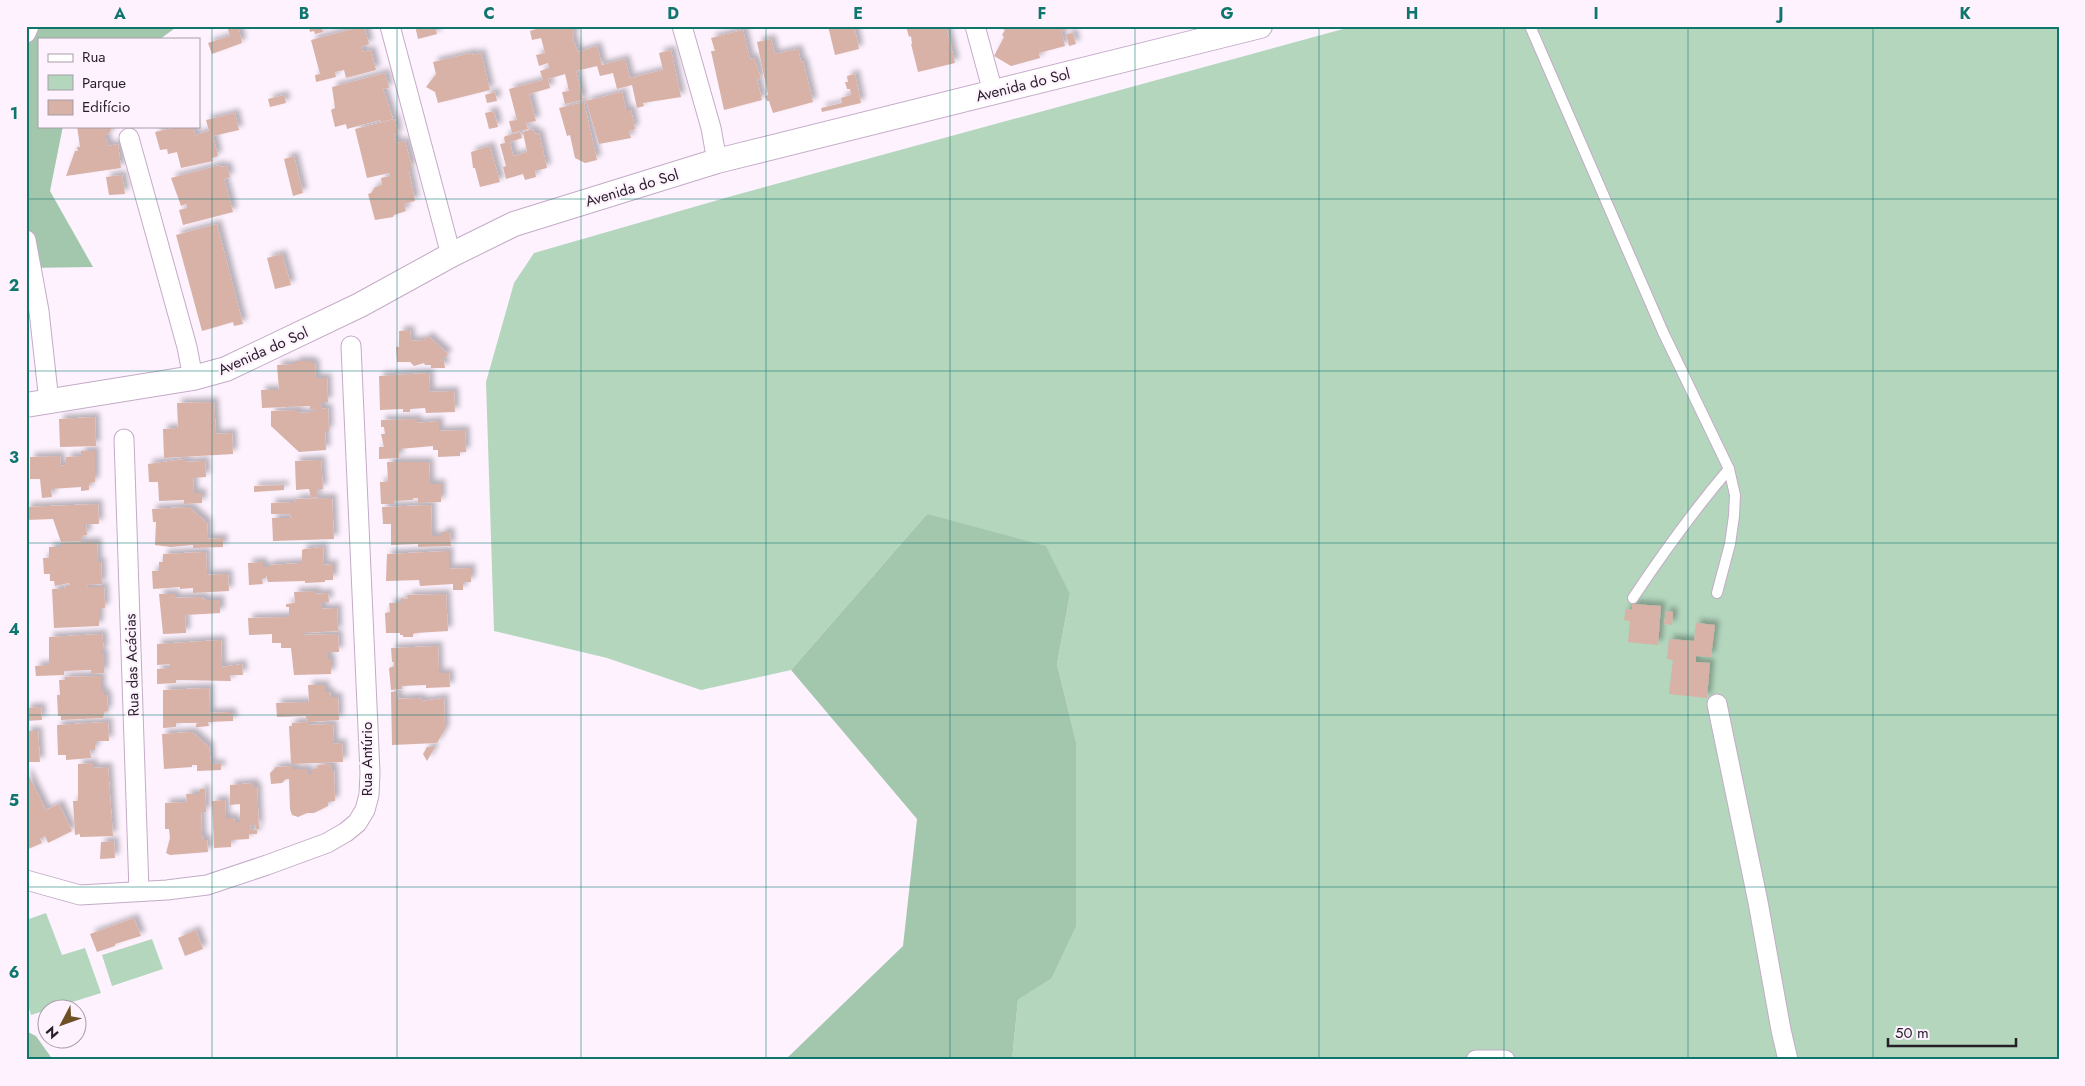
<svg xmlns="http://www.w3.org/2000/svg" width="2085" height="1086" font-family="Jost,sans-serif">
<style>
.green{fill:#b3d6bd}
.forest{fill:#a3c7ad}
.building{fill:#d8b1a7;filter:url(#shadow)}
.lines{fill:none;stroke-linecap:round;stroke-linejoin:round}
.service-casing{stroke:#c4abc7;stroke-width:12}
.minor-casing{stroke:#c4abc7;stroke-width:21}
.tertiary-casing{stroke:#c4abc7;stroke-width:26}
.service{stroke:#fff;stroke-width:10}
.minor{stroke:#fff;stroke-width:19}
.tertiary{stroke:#fff;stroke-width:24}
.grid{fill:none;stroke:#0f766e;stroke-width:1;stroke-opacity:0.55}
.labels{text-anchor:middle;stroke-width:4.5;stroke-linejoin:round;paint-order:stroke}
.street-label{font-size:15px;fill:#271e28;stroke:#fdf2fe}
.neatline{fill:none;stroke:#0f766e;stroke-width:2}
.grid-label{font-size:16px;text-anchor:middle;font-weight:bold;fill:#0f766e}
</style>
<defs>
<filter id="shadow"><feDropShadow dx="4.5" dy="-4.5" stdDeviation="2.5" flood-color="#0004"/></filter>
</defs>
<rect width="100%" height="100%" fill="#fdf2fe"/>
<g class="green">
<polygon points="1354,26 2059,26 2059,1060 1012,1060 1018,1000 1051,979 1076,742 1057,664 1070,594 927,514 791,670 701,690 607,658 494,631 486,382 514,283 534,253 732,196"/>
<polygon points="46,913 62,955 85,948 101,993 31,1015 26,999 26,920"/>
<polygon points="152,939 163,969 112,986 102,955"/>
</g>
<g class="forest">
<polygon points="26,26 178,26 160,39 39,39 39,126 63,126 50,191 93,267 26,268"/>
<polygon points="927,514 1046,546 1070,594 1057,664 1076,742 1076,926 1051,979 1018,1000 1012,1060 785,1060 903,946 917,819 791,670"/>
<polygon points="26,1031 36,1036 53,1060 26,1060"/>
</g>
<g class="building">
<polygon points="227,26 238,26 242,43 212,54 208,43 230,36"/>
<polygon points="309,26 321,26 323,32 315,34 314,31 310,32"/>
<polygon points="364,26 369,44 361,47 363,52 371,50 376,70 346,78 344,70 335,72 336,77 316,82 315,75 320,74 311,40"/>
<polygon points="415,26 435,26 437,34 418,39"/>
<polygon points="547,26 572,26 574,36 572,37 578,52 597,46 602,65 625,59 630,78 663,70 659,53 671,50 681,97 643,103 644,106 637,108 632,85 617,89 613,73 600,76 597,66 576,71 583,100 565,104 562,92 569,91 565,74 548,79 550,88 529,94 536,121 526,123 528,129 512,133 509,121 517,120 509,89 543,80 540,71 549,68 548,63 539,66 536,55 545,53 541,38 532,40 530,31"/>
<polygon points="828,26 854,26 859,49 835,55"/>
<polygon points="906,26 946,26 955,63 918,72 911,44 912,44 911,36 909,37"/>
<polygon points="1002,26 1073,26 1072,28 1061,31 1065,46 1039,53 1040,58 1011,66 994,56 1004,37 1002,35 1005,30 1000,28"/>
<polygon points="743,30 750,59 754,58 759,72 761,78 757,79 762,100 724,110 711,51 715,51 711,38"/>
<polygon points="1073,33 1076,44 1069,46 1066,34"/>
<polygon points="771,39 775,54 798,49 801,62 803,61 813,102 773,113 769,101 767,101 765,96 768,95 757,42"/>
<polygon points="472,53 473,55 481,53 490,90 438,103 435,92 426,87 436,74 433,62"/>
<polygon points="385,73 389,88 383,89 393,119 381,122 380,120 347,129 346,124 335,127 331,110 335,108 332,87"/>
<polygon points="855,74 861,103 822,112 821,108 842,103 841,98 851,95 850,89 847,89 845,82 848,82 847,76"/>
<polygon points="495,92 497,101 487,103 485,95"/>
<polygon points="622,92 626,110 631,110 635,129 629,131 631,138 599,144 586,101"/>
<polygon points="284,95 286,103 270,107 268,99"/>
<polygon points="584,102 597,160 585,163 575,158 570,135 567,136 559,108"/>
<polygon points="494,111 498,127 489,129 485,113"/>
<polygon points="235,113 239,130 213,136 218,156 212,158 213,161 181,168 177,152 168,154 167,149 160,150 155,132 181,126 193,126 195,134 193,136 209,131 206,120"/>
<polygon points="395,119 398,134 394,135 397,143 405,141 412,167 409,167 409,171 415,201 404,204 406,211 394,215 393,217 375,220 368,194 371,193 375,187 382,185 381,178 390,176 389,173 367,178 355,129"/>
<polygon points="77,126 113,126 108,135 106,134 106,139 109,146 118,144 121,168 66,176 75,151 78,151 77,147 80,147"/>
<polygon points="533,129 535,134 539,133 547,168 535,171 536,177 525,180 523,174 506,179 503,167 506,166 500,144 505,143 504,137 506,136 520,132 522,138 510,142 513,156 527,152 523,132"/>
<polygon points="490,146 500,182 480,187 475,168 473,168 471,152"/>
<polygon points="294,156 303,193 293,196 284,159"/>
<polygon points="220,165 221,167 227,166 230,177 224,179 233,212 183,225 179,210 187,208 186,204 181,206 171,178"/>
<polygon points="122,175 125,194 109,195 106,177"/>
<polygon points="217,224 243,324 234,326 233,322 202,331 176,235"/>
<polygon points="282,254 291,285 275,289 267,258"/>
<polygon points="410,330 411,341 424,340 428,336 448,354 441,361 444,361 445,368 431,368 431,365 425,365 424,363 414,366 410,362 397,362 396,347 399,347 399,331"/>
<polygon points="295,361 311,361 311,363 315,363 316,378 327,378 328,402 322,402 322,409 328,408 329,431 325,431 326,450 299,452 271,426 271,411 298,410 298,413 314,412 314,409 310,409 310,406 262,408 261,390 279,390 277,365 295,364"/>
<polygon points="429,373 430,392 454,391 455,412 426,413 425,408 410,409 410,412 403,412 403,409 380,410 379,376"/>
<polygon points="214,402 216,434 232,433 233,454 164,458 163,429 178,428 177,403"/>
<polygon points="95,417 96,446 60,447 59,419"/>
<polygon points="417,419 417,423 439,421 439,431 465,430 466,452 460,452 460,456 438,457 438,450 433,450 433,446 399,449 399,458 379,459 379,447 384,447 381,434 385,434 384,427 381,427 381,420"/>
<polygon points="81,451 95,451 95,482 89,483 89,490 81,491 81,487 51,489 52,497 42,498 40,479 30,479 30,457 60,456 61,466 66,465 66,457 81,456"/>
<polygon points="185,459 185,462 205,461 206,477 193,478 194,493 202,493 202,503 184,504 184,500 159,501 158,482 149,482 148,464"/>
<polygon points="321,460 323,489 317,489 317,497 311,498 309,489 296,490 295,461"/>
<polygon points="387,462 429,462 430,484 441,484 441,502 418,503 418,498 413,498 413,500 394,501 394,504 381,504 380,482 388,482"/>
<polygon points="284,485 284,490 254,492 254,486"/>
<polygon points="332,498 334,539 273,541 272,518 291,518 290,514 271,514 271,503 296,502 295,499"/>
<polygon points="98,504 99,524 86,524 87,535 81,536 81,541 61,542 53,519 26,520 26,507"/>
<polygon points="431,505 432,536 441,536 441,532 450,532 451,546 418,547 418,544 391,545 391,524 383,524 382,507"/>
<polygon points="189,507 207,523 208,539 223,538 223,547 193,548 193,545 171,547 155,545 156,522 153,522 152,509"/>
<polygon points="97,542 98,562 101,562 102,584 87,585 88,587 104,587 105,608 99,609 99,626 54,628 52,589 64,589 65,586 70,586 69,583 55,586 54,581 50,581 50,574 44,574 43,558 49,558 49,547 61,547 61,543"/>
<polygon points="323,547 324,565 333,564 333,580 325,580 325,582 305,583 305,581 268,582 266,575 266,578 262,579 263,584 249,585 248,563 263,562 263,567 269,567 269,565 302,563 302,550 304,549"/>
<polygon points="449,551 449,569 471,568 471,582 463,582 463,590 453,590 453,584 420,586 419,580 386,581 387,554"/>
<polygon points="206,552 207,575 228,574 229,591 193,593 193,588 180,589 180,587 153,589 152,571 159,571 159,562 163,562 163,554"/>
<polygon points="316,591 316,594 328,593 329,602 322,602 322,609 337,608 338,631 303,633 303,635 338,634 339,652 328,652 328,659 331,659 331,674 294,675 291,648 281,648 281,643 272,643 272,634 249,635 248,618 289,617 289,607 286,607 286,604 295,603 294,592"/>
<polygon points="159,594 175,594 175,598 201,597 206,600 220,600 220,613 185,615 186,633 163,634"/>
<polygon points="446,594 448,631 416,633 413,634 413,637 403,637 403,635 400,635 400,633 386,633 385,613 390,612 389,603 401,603 401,598 408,599 408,595"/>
<polygon points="1632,604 1661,606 1658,645 1628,642 1630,621 1624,620 1626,609 1632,610"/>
<polygon points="1666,611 1673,612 1672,625 1664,624"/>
<polygon points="1696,623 1715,625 1711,657 1696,656 1696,662 1710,663 1707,698 1669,694 1673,660 1667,659 1669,639 1694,641"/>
<polygon points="102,634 104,650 101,650 101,654 104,654 104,673 91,674 91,670 64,671 64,675 36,676 35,666 49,665 49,637"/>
<polygon points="221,640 222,667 242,664 243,675 230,675 231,681 176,680 176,683 157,684 157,669 170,668 170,664 157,665 157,644"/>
<polygon points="438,646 439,673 449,673 450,687 426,688 426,685 402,686 402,689 391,690 389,668 394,666 394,662 392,662 391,648"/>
<polygon points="101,676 101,691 104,691 104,695 107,695 108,711 105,711 103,718 61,720 61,716 58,716 57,695 60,695 59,680 65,680 65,677"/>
<polygon points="308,685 325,685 325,692 330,692 331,697 338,697 339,720 309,722 309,725 333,724 334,744 342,743 343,762 291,764 289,726 292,726 292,723 307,722 306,716 277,717 276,703 309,702"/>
<polygon points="209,688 210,713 231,712 231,715 233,715 233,721 208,722 209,726 199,727 196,727 196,724 198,723 176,723 176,727 163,728 163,690"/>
<polygon points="397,691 398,699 417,698 422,699 422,701 444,698 445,729 437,743 392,745 391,692"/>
<polygon points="41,707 42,720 26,721 26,708"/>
<polygon points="108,722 109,741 95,741 95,750 90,750 91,758 66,760 66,755 58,755 57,725"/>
<polygon points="26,731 38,731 40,762 26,762"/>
<polygon points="192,732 209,747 211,764 221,764 221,770 197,771 197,765 192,765 192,767 164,769 162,734"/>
<polygon points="427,747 435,747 427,761 423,754"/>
<polygon points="93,763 93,768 108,767 113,836 80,837 80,834 75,835 73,801 78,801 78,764"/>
<polygon points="332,764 332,770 334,770 335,801 328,802 328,806 314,813 307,813 298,817 292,815 290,809 289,779 286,779 282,783 271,784 270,773 276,767 293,766 293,769 308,769 308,774 311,774 311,769 318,769 318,765"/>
<polygon points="26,770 46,810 59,804 72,831 48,843 45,836 40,839 42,843 26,850"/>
<polygon points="254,783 254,787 257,787 259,829 256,829 256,825 250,825 251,830 257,830 257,834 249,834 249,839 231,840 231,847 214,848 212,801 225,800 226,818 234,818 235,822 240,822 240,804 230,805 230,785"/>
<polygon points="200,789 205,789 206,812 201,812 202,835 204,840 207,840 208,852 170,855 166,853 170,838 169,829 165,829 165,803 187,802 186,794 200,794"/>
<polygon points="114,841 115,858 100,859 101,842"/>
<polygon points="134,918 141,936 115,944 115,946 97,952 90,934"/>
<polygon points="196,930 203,949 185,956 178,938"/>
</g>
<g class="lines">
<defs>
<g id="service">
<polyline points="1530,26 1663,332 1729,469 1735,495 1734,516 1730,544 1717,593"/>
<path d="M1633,598c30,-45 61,-88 96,-129"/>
</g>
<g id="minor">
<polyline points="390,26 451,255"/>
<polyline points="682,26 711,128 717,161"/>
<polyline points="975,26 993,92"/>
<polyline points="26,33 29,26"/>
<polyline points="129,138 187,347 193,378"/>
<polyline points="26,240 39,311 49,402"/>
<polyline points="124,439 139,891"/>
<polyline points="1717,704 1758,902 1781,1030 1788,1060"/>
<polyline points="26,880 80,895 167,890 207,885 267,865 327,843 346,832 357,823 365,810 369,795 370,773 351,346"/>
<polyline points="1476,1060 1505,1060"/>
</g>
<polyline id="tertiary" points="26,405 193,378 226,369 360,305 451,255 514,224 717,161 1260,26"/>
</defs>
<use href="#service" class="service-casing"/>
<use href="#minor" class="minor-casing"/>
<use href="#tertiary" class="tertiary-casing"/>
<use href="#service" class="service"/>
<use href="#minor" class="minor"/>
<use href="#tertiary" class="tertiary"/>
</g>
<path class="grid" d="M212,26v1034M397,26v1034M581,26v1034M766,26v1034M950,26v1034M1135,26v1034M1319,26v1034M1504,26v1034M1688,26v1034M1873,26v1034M26,199h2033M26,371h2033M26,543h2033M26,715h2033M26,887h2033"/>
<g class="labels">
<g class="street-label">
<text transform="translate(1023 85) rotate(-14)" y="5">Avenida do Sol</text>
<text transform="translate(632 188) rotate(-17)" y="5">Avenida do Sol</text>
<text transform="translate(263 351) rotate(-24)" y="5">Avenida do Sol</text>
<text transform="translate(132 665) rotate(-92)" y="5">Rua das Acácias</text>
<text transform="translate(367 759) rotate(-90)" y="5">Rua Antúrio</text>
</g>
</g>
<rect width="2085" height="1086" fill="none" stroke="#fdf2fe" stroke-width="55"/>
<rect x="38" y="38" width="162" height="90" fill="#fdf2fe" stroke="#a79da8"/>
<rect x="48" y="54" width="25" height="8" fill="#ffffff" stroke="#a79da8"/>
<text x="82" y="62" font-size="15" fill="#271e28">Rua</text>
<rect x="48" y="75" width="25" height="15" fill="#b3d6bd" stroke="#a79da8"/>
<text x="82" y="88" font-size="15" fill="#271e28">Parque</text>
<rect x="48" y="100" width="25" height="15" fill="#d8b1a7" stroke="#a79da8"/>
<text x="82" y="112" font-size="15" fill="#271e28">Edifício</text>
<g transform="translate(62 1024) rotate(229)"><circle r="24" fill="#fdf2fe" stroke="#a79da8"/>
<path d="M0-4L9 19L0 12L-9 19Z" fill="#6d5023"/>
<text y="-8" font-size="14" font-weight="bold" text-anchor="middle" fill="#271e28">N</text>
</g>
<path d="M1888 1038v8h128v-8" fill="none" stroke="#271e28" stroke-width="2.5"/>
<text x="1895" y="1038" font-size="15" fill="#271e28" stroke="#fdf2fe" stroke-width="4" paint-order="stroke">50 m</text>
<rect x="28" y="28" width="2030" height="1030" class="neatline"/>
<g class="grid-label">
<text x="120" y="19">A</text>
<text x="304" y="19">B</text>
<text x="489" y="19">C</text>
<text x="673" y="19">D</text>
<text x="858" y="19">E</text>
<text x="1042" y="19">F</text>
<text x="1227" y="19">G</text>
<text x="1412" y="19">H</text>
<text x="1596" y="19">I</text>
<text x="1781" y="19">J</text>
<text x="1965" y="19">K</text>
<text x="14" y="119">1</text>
<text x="14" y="291">2</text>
<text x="14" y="463">3</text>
<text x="14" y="635">4</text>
<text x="14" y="806">5</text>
<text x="14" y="978">6</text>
</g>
</svg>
